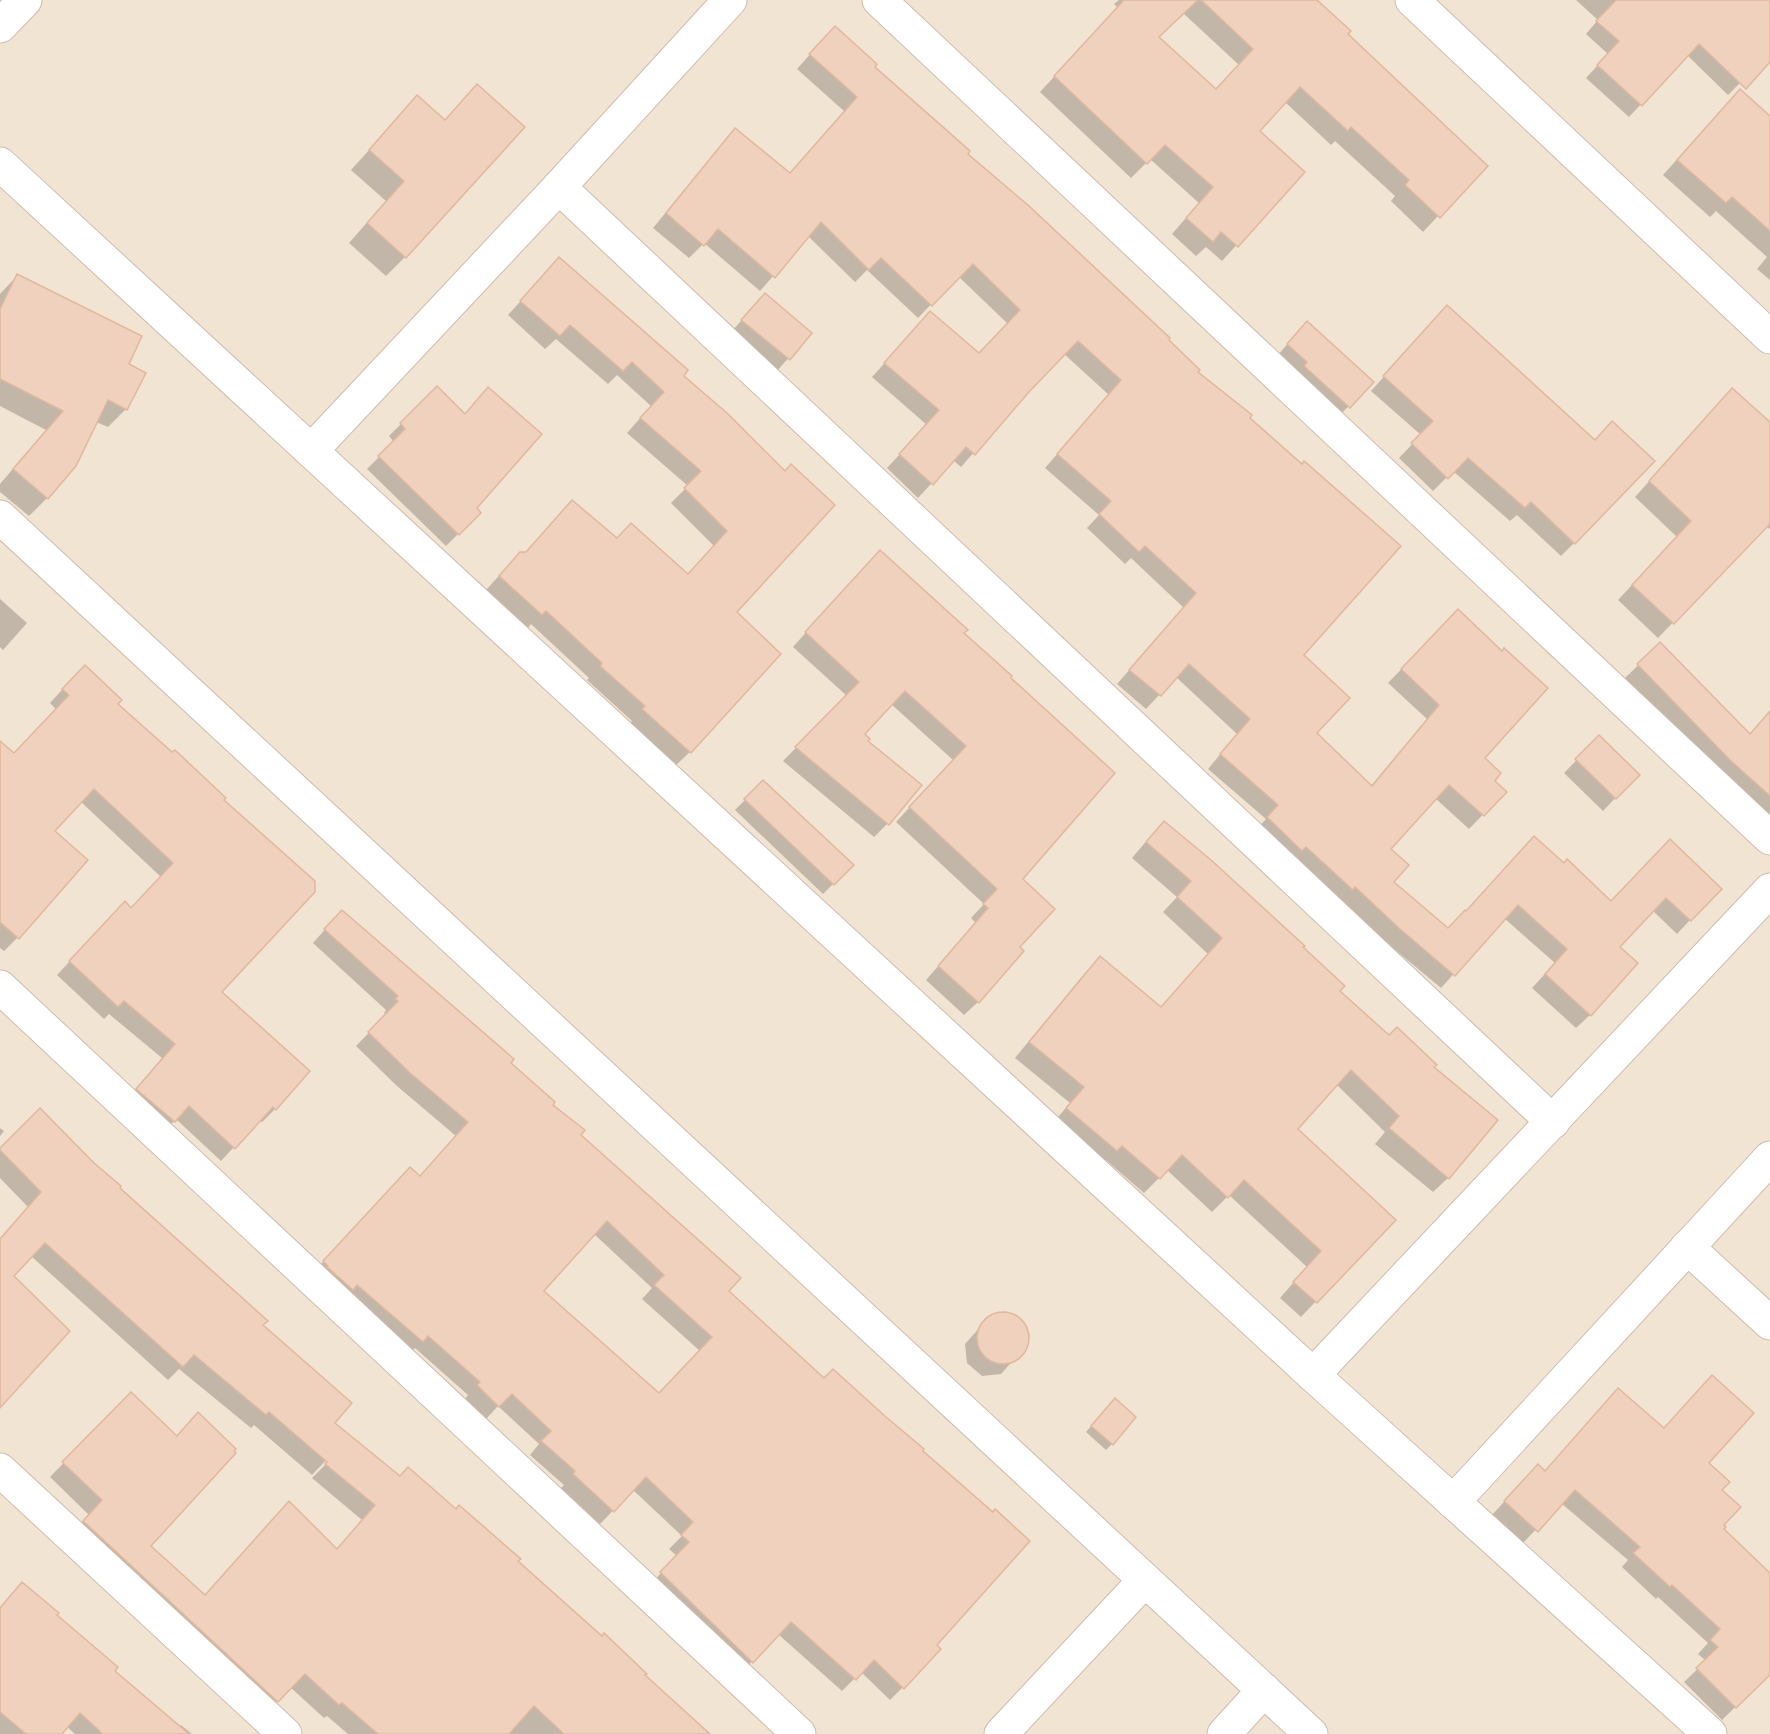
<svg xmlns="http://www.w3.org/2000/svg" width="1770" height="1734" font-family="Helvetica,sans-serif">
<style>
.residential{fill:#f2e4d2}
.shadow{fill:#0003;fill-rule:evenodd}
.building{fill:#efd1bd;stroke:#e1b79e;stroke-width:1.5;fill-rule:evenodd}
.lines{fill:none;stroke-linecap:round;stroke-linejoin:round}
.street-casing{stroke:#cebcae;stroke-width:35}
.secondary-casing{stroke:#d1bbab;stroke-width:35}
.street{stroke:#fff;stroke-width:33}
.secondary{stroke:#fff;stroke-width:33}
</style>
<rect width="100%" height="100%" fill="#fbf2e4"/>
<rect class="residential" x="0" y="0" width="1770" height="1734"/>
<g class="shadow">
<path d="M1119,0h196l31,35 92,181 -15,16 -32,-31 4,-5 -60,-55 -4,4 -46,-43 -27,29 45,41 -81,89 -16,-14 -10,9 -24,-22 27,-31 -49,-44 -19,19 -91,-86 78,-84 -4,-4zM1183,13l56,52 -23,26 -59,-53z"/>
<polygon points="1576,0 1770,0 1770,53 1728,95 1687,55 1629,117 1586,78 1608,54 1586,34 1598,20"/>
<polygon points="821,42 873,67 1196,372 1247,418 1302,655 1315,734 1370,787 1427,719 1388,683 1458,611 1483,758 1492,781 1505,792 1469,829 1435,798 1389,849 1392,882 1448,929 1466,913 1534,838 1611,902 1656,854 1690,920 1677,934 1652,910 1618,947 1590,1015 1576,1028 1532,988 1555,963 1504,918 1441,988 1387,943 1341,899 1338,902 1254,832 1266,819 1208,769 1237,734 1176,677 1146,709 1117,684 1184,608 1131,558 1125,564 1087,528 1099,515 1045,468 1109,395 1063,353 1027,392 961,467 953,460 918,498 887,468 927,425 872,377 930,313 979,354 1008,324 958,276 918,318 867,270 855,282 808,236 760,291 704,243 689,258 653,228 722,144 735,130 789,174 844,111 797,69"/>
<polygon points="417,97 405,257 386,276 349,243 386,201 351,170"/>
<polygon points="1725,106 1770,118 1770,280 1757,269 1767,257 1716,211 1710,217 1663,175"/>
<polygon points="559,259 785,473 734,612 690,752 676,765 630,724 632,721 587,680 589,678 531,624 528,628 486,590 507,567 617,540 687,576 714,546 671,503 688,486 627,433 651,406 617,375 608,384 556,339 545,349 508,315"/>
<polygon points="17,276 127,365 126,409 108,427 96,422 47,498 29,516 0,492 0,484 46,430 0,406 0,294"/>
<polygon points="765,295 810,334 776,372 730,333"/>
<polygon points="1447,307 1594,441 1574,543 1561,556 1517,515 1510,521 1453,471 1433,491 1399,458 1421,435 1371,391"/>
<polygon points="1297,333 1372,382 1338,417 1278,355"/>
<polygon points="437,388 475,509 479,513 446,546 367,469 394,442 389,436"/>
<polygon points="1718,405 1770,424 1770,529 1766,526 1658,638 1618,600 1677,537 1635,497"/>
<polygon points="866,565 962,634 1021,879 1017,947 978,1002 964,1015 926,980 976,923 971,918 984,904 896,822 953,760 891,704 863,735 887,824 874,837 783,761 847,696 793,647"/>
<polygon points="0,599 27,623 3,650 0,647"/>
<polygon points="1660,644 1749,735 1770,711 1770,820 1623,680"/>
<polygon points="71,680 116,704 222,801 220,993 275,1109 262,1122 259,1120 221,1161 176,1119 161,1135 124,1103 162,1058 109,1014 104,1019 57,975 111,917 131,909 161,877 80,801 53,831 86,860 17,938 4,951 0,948 0,743 14,755 57,710 50,703"/>
<polygon points="1599,737 1637,775 1603,811 1564,773"/>
<polygon points="763,782 852,865 823,894 735,810"/>
<polygon points="1149,838 1301,947 1338,991 1389,1037 1432,1067 1448,1178 1433,1192 1375,1144 1385,1132 1336,1084 1296,1129 1393,1220 1301,1317 1280,1298 1307,1267 1229,1195 1212,1212 1167,1170 1144,1193 1106,1160 1101,1165 1052,1124 1070,1103 1015,1058 1085,973 1100,958 1160,1008 1208,954 1163,912 1177,897 1132,858"/>
<path d="M329,925l180,138 218,228 208,354 -32,42 -13,13 -29,-28 -19,19 -64,-57 -39,41 -90,-89 28,-30 -8,-7 13,-13 -49,-46 -33,34 -39,-36 3,-3 -34,-30 9,-11 -41,-38 -12,13 -21,-20 3,-4 -53,-47 -6,6 -98,-79 87,-94 22,-4 36,-41 -59,-50 -41,-40 30,-31 -2,-2 2,-3 -73,-67zM594,1234l58,54 -10,11 58,52 -41,44 -117,-104z"/>
<polygon points="0,1128 4,1131 0,1136"/>
<polygon points="0,1150 118,1188 261,1326 333,1423 399,1478 516,1561 709,1734 348,1734 327,1716 324,1718 290,1687 263,1715 70,1536 89,1515 50,1477 131,1394 176,1437 198,1414 149,1547 204,1596 289,1503 336,1550 362,1520 312,1478 331,1459 329,1457 312,1475 254,1425 251,1428 179,1369 168,1380 31,1256 12,1276 0,1405 0,1239 28,1207 0,1178"/>
<polygon points="1010,1313 1025,1326 1027,1345 1001,1374 982,1376 967,1363 965,1344 991,1315"/>
<polygon points="1109,1406 1112,1444 1106,1450 1086,1432"/>
<polygon points="1664,1429 1707,1463 1720,1490 1722,1529 1770,1575 1770,1673 1722,1720 1684,1682 1706,1661 1698,1654 1708,1643 1658,1597 1656,1599 1622,1567 1628,1560 1561,1503 1523,1543 1492,1515 1525,1479"/>
<polygon points="22,1584 113,1671 179,1727 181,1725 192,1734 75,1734 66,1726 60,1734 0,1734 0,1608"/>
</g>
<g class="building">
<polygon points="1124,0 1198,0 1159,37 1216,89 1253,49 1201,0 1317,0 1351,31 1348,34 1488,166 1440,218 1405,185 1409,180 1351,127 1348,131 1300,87 1260,131 1305,172 1238,247 1221,232 1213,242 1186,218 1213,187 1165,145 1147,164 1054,76"/>
<polygon points="1616,0 1770,0 1770,62 1746,89 1699,44 1642,106 1597,65 1619,41 1596,21"/>
<polygon points="835,26 877,64 875,67 970,151 968,154 1029,206 1170,338 1169,340 1200,370 1198,372 1252,415 1250,418 1302,464 1304,461 1401,546 1304,655 1350,698 1317,733 1372,786 1439,705 1401,669 1458,609 1502,651 1504,648 1548,688 1485,758 1501,773 1495,781 1507,792 1484,816 1449,785 1391,849 1409,865 1394,882 1448,928 1465,910 1466,911 1534,836 1564,863 1567,859 1611,901 1670,839 1722,889 1691,921 1666,898 1620,947 1638,963 1591,1016 1545,974 1567,949 1518,905 1455,976 1400,929 1355,887 1353,890 1306,847 1302,851 1267,817 1278,805 1220,754 1250,719 1189,664 1161,696 1129,670 1196,593 1145,546 1139,552 1099,514 1111,501 1057,454 1121,380 1078,341 1028,393 975,455 966,447 933,485 899,454 939,410 884,363 930,311 979,353 1020,310 973,264 932,306 881,258 869,270 821,222 775,278 718,229 704,246 666,213 735,128 790,173 857,97 809,54"/>
<polygon points="477,84 525,127 406,258 367,223 404,181 369,150 417,95 445,120"/>
<polygon points="1740,89 1770,116 1770,231 1732,197 1726,203 1677,160"/>
<polygon points="559,257 688,370 684,376 727,413 785,471 791,464 835,505 737,612 781,654 691,753 642,709 645,706 600,666 602,663 546,611 542,615 499,576 520,552 526,552 572,500 617,538 631,523 688,574 727,531 684,488 701,471 640,418 664,392 632,362 623,371 570,325 560,336 520,301"/>
<polygon points="17,274 142,336 129,364 146,373 127,410 108,400 76,466 48,499 13,469 63,411 0,379 0,309"/>
<polygon points="765,293 812,333 790,360 741,320"/>
<polygon points="1447,305 1595,440 1612,421 1655,461 1575,544 1531,502 1525,508 1468,458 1448,479 1411,443 1433,421 1383,376"/>
<polygon points="1307,321 1374,382 1350,408 1304,366 1307,362 1287,344"/>
<polygon points="437,386 465,414 488,387 542,434 477,508 481,513 459,535 378,456 405,429 400,423"/>
<polygon points="1732,388 1770,422 1770,524 1674,624 1632,585 1691,521 1649,481"/>
<polygon points="880,550 968,630 964,633 1012,676 1011,678 1115,773 1023,879 1055,909 1020,947 1024,951 979,1003 938,966 988,908 983,904 997,889 909,807 966,746 905,691 865,734 870,739 868,741 922,785 889,825 795,747 859,682 805,632"/>
<polygon points="1660,642 1750,734 1770,711 1770,796 1730,760 1637,664"/>
<polygon points="85,665 122,700 118,704 172,752 175,750 226,798 224,800 315,881 315,892 222,992 310,1071 276,1110 273,1107 235,1149 189,1106 175,1122 136,1089 175,1044 124,1001 118,1007 69,961 125,901 131,908 173,863 94,789 55,831 88,860 19,939 0,922 0,741 14,753 69,695 62,689"/>
<polygon points="1599,735 1640,775 1616,799 1575,759"/>
<polygon points="763,780 854,865 834,885 744,799"/>
<polygon points="1164,821 1211,860 1305,946 1303,947 1345,986 1340,991 1389,1035 1397,1027 1437,1065 1434,1067 1498,1120 1449,1179 1389,1128 1399,1116 1351,1070 1298,1129 1396,1220 1317,1303 1293,1282 1321,1251 1244,1180 1228,1198 1182,1155 1160,1179 1122,1146 1117,1151 1066,1108 1084,1087 1029,1042 1100,956 1161,1007 1222,938 1177,897 1191,881 1146,842"/>
<path d="M342,910l172,149 -3,4 44,39 -2,3 32,25 -4,5 160,143 -12,13 95,87 9,-9 53,48 38,32 -1,2 70,61 2,-3 35,32 -93,104 4,4 -37,40 -30,-29 -18,20 -65,-58 -38,41 -93,-91 29,-30 -8,-7 12,-13 -47,-45 -32,35 -41,-38 2,-3 -34,-30 10,-10 -39,-37 -13,13 -22,-22 3,-3 -52,-46 -5,6 -66,-57 -4,5 -26,-23 1,-1 -5,-5 87,-94 10,9 48,-54 -58,-49 -42,-41 30,-31 -3,-2 3,-3 -74,-67zM607,1221l57,54 -10,10 58,52 -53,56 -115,-102z"/>
<polygon points="40,1108 94,1163 121,1186 120,1188 268,1321 263,1325 352,1403 335,1423 400,1476 408,1467 456,1509 459,1505 521,1559 518,1561 602,1636 604,1633 647,1674 645,1675 710,1734 564,1734 534,1706 509,1734 378,1734 342,1703 339,1705 305,1674 278,1702 83,1521 102,1500 62,1462 131,1392 177,1436 198,1412 236,1449 234,1451 236,1453 151,1546 205,1595 289,1501 337,1549 375,1505 325,1464 327,1462 269,1412 266,1415 194,1355 183,1367 45,1243 14,1276 70,1331 0,1408 0,1239 41,1192 0,1150 0,1148"/>
<circle cx="1003" cy="1338" r="26"/>
<polygon points="1712,1375 1754,1413 1709,1463 1730,1482 1722,1490 1741,1507 1724,1525 1726,1527 1724,1529 1770,1573 1770,1675 1736,1708 1696,1668 1718,1647 1710,1640 1720,1629 1672,1585 1670,1587 1633,1553 1640,1547 1575,1490 1538,1532 1504,1501 1538,1464 1545,1471 1618,1388 1664,1428"/>
<polygon points="1115,1398 1136,1417 1113,1445 1091,1426"/>
<polygon points="22,1582 59,1613 57,1615 118,1667 115,1671 189,1734 103,1734 80,1713 62,1734 26,1734 0,1712 0,1608"/>
</g>
<g class="lines">
<defs>
<g id="street">
<polyline points="879,0 1770,838"/>
<polyline points="1412,0 1770,337"/>
<polyline points="0,164 1313,1375 1710,1734"/>
<polyline points="559,187 1553,1122"/>
<polyline points="311,451 559,187 730,0"/>
<polyline points="0,517 1311,1734"/>
<polyline points="0,987 799,1734"/>
<polyline points="1687,1247 1770,1323"/>
<polyline points="1313,1375 1770,890"/>
<polyline points="0,1470 285,1734"/>
<polyline points="1453,1502 1770,1158"/>
<polyline points="1001,1734 1145,1580"/>
<polyline points="1224,1734 1264,1690"/>
</g>
<polyline id="secondary" points="0,26 25,0"/>
</defs>
<use href="#street" class="street-casing"/>
<use href="#secondary" class="secondary-casing"/>
<use href="#street" class="street"/>
<use href="#secondary" class="secondary"/>
</g>
</svg>
